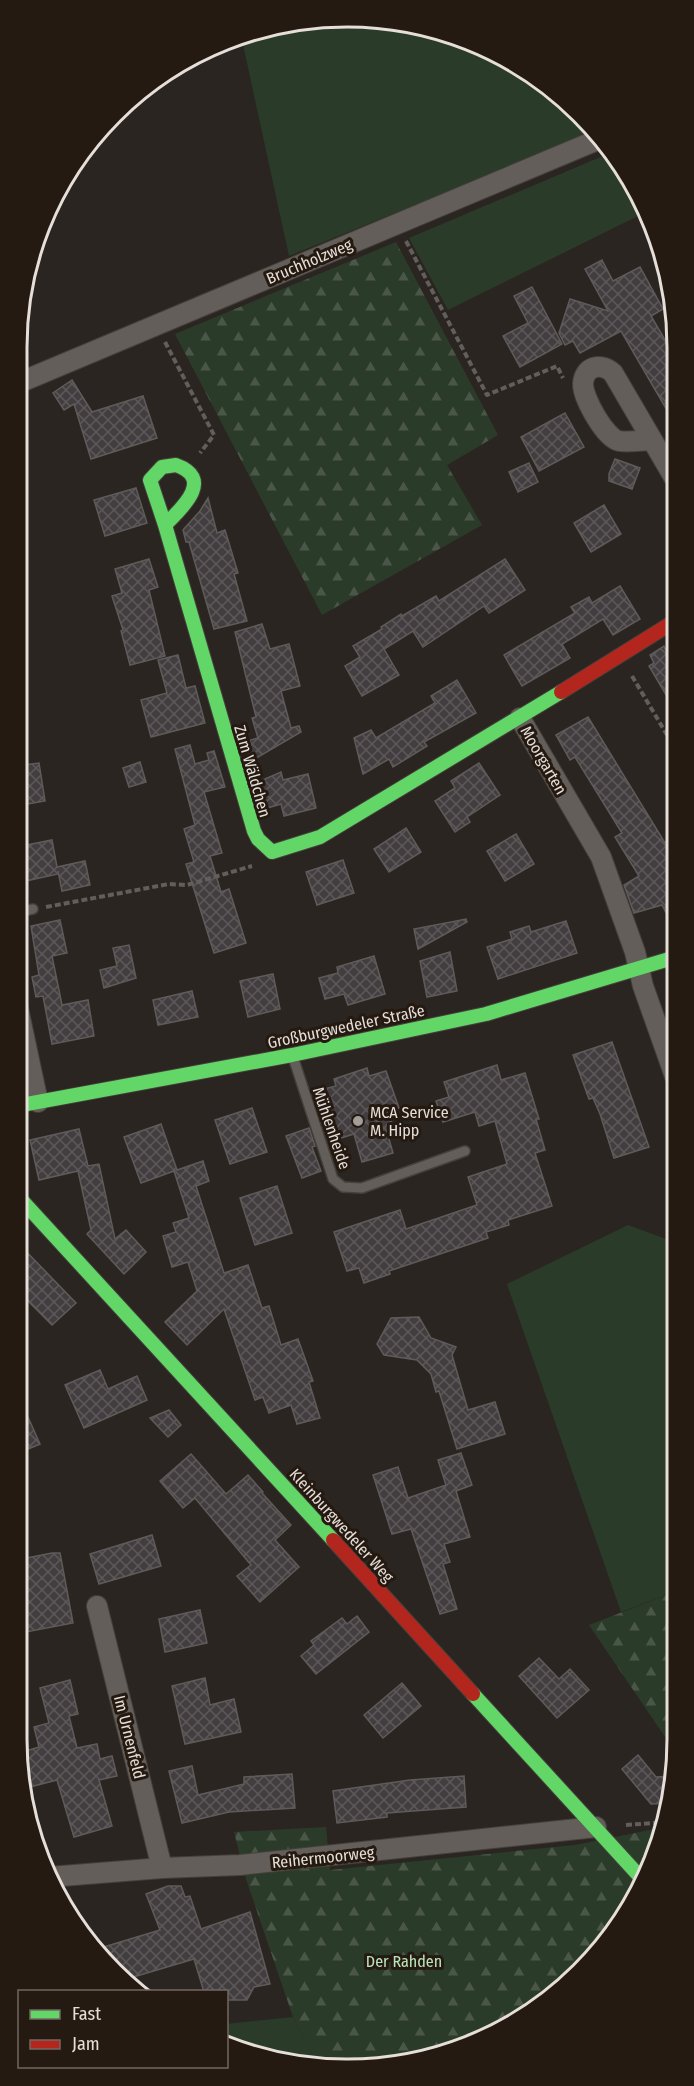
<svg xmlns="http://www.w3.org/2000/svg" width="694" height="2086" font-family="'Fira Sans Condensed',sans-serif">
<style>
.green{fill:#2b3b2a}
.forest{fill:url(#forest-firs)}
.building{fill:url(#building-cross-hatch);stroke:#5f5b5b;stroke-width:1.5}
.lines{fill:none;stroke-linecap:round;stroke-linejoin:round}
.lane-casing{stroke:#44403b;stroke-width:12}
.street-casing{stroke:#44403b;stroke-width:22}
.fast-casing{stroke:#44403b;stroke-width:16}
.jam-casing{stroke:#44403b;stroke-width:16}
.path{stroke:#625e5a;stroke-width:4;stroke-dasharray:6 3;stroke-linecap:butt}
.lane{stroke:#635e5a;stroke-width:9}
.street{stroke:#635e5a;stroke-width:20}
.fast{stroke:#63d668;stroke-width:14}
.jam{stroke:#b3261e;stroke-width:14}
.poi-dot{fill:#a49d98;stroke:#251a11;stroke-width:2}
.labels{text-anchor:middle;stroke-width:6;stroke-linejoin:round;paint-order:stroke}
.street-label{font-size:16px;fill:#e6ded8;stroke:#251a11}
.poi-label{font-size:16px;fill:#e6ded8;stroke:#251a11;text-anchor:start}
.park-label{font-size:16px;fill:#bae4bb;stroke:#251a11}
.rim{fill:none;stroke:#e6ded8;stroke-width:3}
</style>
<defs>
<pattern id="forest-firs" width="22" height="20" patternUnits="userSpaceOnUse" patternTransform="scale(1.5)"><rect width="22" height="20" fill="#2b3b2a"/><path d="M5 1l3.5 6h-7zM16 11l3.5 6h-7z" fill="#4a5748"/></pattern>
<pattern id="building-cross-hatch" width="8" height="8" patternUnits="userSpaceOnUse" patternTransform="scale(1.5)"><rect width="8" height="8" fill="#423d3f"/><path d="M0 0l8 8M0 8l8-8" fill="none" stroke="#5d595a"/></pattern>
</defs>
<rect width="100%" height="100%" fill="#2a2520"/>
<g class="green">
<polygon points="304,19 432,28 513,61 597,131 289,256 242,40"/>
<polygon points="610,153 642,214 448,310 409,238"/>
<polygon points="628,1225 677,1243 677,1591 621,1612 507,1284"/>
<polygon points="293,2017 318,2066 304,2067 227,2043 226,2024"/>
</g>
<g class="forest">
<polygon points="396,242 498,435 447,465 482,525 322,615 175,334"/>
<polygon points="677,1591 677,1739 676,1753 589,1625"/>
<polygon points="326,1827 330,1870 575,1845 665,1827 622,1923 531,2014 432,2058 318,2066 293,2017 246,1879 234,1832"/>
</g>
<g class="building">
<polygon points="602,260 613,281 640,267 663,309 651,316 675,357 675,424 621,331 580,353 573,341 565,345 559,333 570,299 608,311 585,269"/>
<polygon points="532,287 562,344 520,367 503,336 528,323 514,296"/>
<polygon points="72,380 92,412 143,396 157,438 91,459 74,404 64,410 53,393"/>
<polygon points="565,413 584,447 539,471 521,437"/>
<polygon points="615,459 640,468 632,489 609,481 609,474"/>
<polygon points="529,463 538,482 518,492 509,472"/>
<polygon points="136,488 147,523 105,536 94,500"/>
<polygon points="208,498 217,533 225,530 238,573 234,574 247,621 214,629 189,542 186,542 183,530 200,511"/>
<polygon points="604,505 621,534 591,552 574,523"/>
<polygon points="149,559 158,587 149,590 165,656 130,665 121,631 123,630 112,596 122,593 115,569"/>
<polygon points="505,559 525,590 489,613 484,606 423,647 413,631 384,649 399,675 362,696 345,666 360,657 353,646 382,629 381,627 401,614 402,616 436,596 439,601"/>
<polygon points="620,586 640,619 613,635 603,619 562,644 570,658 522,686 504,655 575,613 571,607 589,597 592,603"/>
<polygon points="262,624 270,649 289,644 300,686 281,691 291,728 299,726 301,732 253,760 261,777 255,778 244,742 258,738 252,718 256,717 235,632"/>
<polygon points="675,645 675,710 649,666 654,663 650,655 664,646 666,651"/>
<polygon points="178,655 186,688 195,686 205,723 151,737 141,700 167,693 158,660"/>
<polygon points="457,680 476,713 424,742 427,746 393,767 389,759 363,774 354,738 371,730 376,738 435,703 431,696"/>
<polygon points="588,717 665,843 676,836 676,932 662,905 634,913 624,885 639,876 615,837 622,833 575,757 570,760 556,735"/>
<polygon points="190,745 195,764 209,760 207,753 214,751 225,787 204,792 222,853 210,856 221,892 229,889 246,943 214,953 186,864 194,862 184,829 195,825 175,749"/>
<polygon points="140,762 146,782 129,787 123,768"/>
<polygon points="39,763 45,801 16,806 16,766"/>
<polygon points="479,763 500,795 467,817 470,822 455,832 435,801 455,788 451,781"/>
<polygon points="281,772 283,780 308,774 316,808 284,816 281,804 264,809 256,783"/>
<polygon points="406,828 421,852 389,872 374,849"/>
<polygon points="516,834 534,864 505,881 487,851"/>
<polygon points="52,840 57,867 85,861 90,885 62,891 58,871 58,874 21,882 16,861 16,847"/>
<polygon points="343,860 354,893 317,905 306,872"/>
<polygon points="466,919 467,922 418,949 414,929"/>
<polygon points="60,920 67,953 52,956 62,1005 88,1000 94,1036 52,1044 43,996 36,997 32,977 39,975 31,926"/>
<polygon points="566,921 577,953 498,979 487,947 512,939 510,932 529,926 531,932"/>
<polygon points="129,945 136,978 104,988 100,970 117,966 113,948"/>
<polygon points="450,952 457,991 427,997 420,961"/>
<polygon points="374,956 385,994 348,1005 344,994 325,999 319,978 338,973 337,967"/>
<polygon points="273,974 280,1009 248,1017 240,981"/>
<polygon points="192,991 198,1017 158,1025 153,1000"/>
<polygon points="612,1042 649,1147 614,1158 600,1114 593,1098 589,1099 573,1055"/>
<polygon points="497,1065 501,1080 525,1073 539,1119 536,1119 545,1150 535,1153 552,1206 508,1220 509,1225 486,1232 488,1238 389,1271 390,1274 364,1283 359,1268 347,1271 334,1232 400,1210 406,1229 477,1205 468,1177 507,1164 495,1121 479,1126 475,1112 443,1122 436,1101 449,1097 444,1082"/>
<polygon points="367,1068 369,1076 386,1071 399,1108 388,1111 394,1130 387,1132 393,1153 362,1162 354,1134 328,1142 322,1123 325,1122 316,1091 336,1086 334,1079"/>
<polygon points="252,1108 267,1152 230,1164 215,1120"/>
<polygon points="161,1124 177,1170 203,1161 209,1181 196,1186 224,1273 248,1265 262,1308 269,1306 281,1345 298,1339 313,1381 309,1382 320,1418 297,1424 291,1405 269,1413 263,1397 255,1400 224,1309 187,1345 165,1322 197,1291 188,1262 172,1267 163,1236 176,1232 173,1223 189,1218 174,1171 141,1183 124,1137"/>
<polygon points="309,1128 315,1146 312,1147 321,1171 302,1178 286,1136"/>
<polygon points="79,1129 88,1166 99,1164 115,1239 126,1230 146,1252 124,1274 87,1234 91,1230 78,1171 39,1180 30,1140"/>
<polygon points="277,1186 292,1233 255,1245 240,1198"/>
<polygon points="16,1241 76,1303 52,1325 16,1289"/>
<polygon points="419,1317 431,1338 456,1347 452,1355 468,1410 495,1402 505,1434 457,1449 439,1391 436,1392 431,1374 417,1360 384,1355 377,1344 391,1318"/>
<polygon points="100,1370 108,1389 137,1376 147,1400 84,1428 65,1385"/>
<polygon points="16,1390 40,1444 16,1454"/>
<polygon points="169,1410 181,1425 168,1437 150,1418"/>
<polygon points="461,1453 472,1485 456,1491 470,1537 444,1544 450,1562 443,1564 457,1609 440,1614 411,1529 392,1534 373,1475 398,1467 408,1498 446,1485 438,1460"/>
<polygon points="191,1454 226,1494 248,1475 263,1492 262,1493 291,1525 275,1540 299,1567 260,1602 237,1576 251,1565 195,1498 183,1508 160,1481"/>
<polygon points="152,1535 161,1566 99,1584 90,1554"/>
<polygon points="52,1553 60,1553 73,1623 21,1633 16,1610 16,1560"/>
<polygon points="200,1610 207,1643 165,1652 159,1619"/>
<polygon points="357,1616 369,1632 316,1674 301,1656 314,1645 311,1641 342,1618 347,1624"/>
<polygon points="539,1658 559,1679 570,1669 589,1690 557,1718 519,1676"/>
<polygon points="205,1678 210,1705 234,1699 241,1732 185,1744 172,1686"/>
<polygon points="70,1680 78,1714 69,1716 77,1748 97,1744 100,1759 112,1756 117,1776 99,1780 112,1826 74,1837 57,1780 26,1788 19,1753 39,1747 34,1727 49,1723 40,1688"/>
<polygon points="402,1683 421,1706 383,1738 364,1715"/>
<polygon points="638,1755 656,1777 673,1776 669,1803 651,1804 622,1769"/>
<polygon points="192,1766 198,1795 244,1784 244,1777 292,1774 295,1808 229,1812 182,1823 169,1771"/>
<polygon points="464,1776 466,1807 387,1813 387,1817 337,1823 333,1791 410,1780"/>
<polygon points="168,1886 181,1886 185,1897 190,1896 201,1929 250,1912 270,1984 254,1987 247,2000 226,2000 226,1992 204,1992 194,1959 127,1979 99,1957 94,1950 160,1930 146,1894"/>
</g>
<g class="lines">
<defs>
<g id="lane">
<polyline points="16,913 33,909"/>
<polyline points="293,1057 333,1179 343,1187 362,1188 465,1151"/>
</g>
<g id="street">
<polyline points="16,384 602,138"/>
<path d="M652,440c-10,0 -23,3 -33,1 -14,-3 -36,-43 -36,-57 1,-18 18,-22 30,-11l62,106"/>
<polyline points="520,718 601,857 635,952 643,986 676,1079"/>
<polyline points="16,999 38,1102"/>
<polyline points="97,1606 162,1868"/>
<polyline points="49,1877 162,1868 240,1865 596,1827"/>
</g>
<g id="fast">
<path d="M165,525l-15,-45 12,-13 14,-2c39,14 5,44 -11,60l89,306 4,8 14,13 48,-15 241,-145"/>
<polyline points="16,1106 292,1055 486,1014 676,957"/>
<polyline points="16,1194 333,1540"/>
<polyline points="473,1694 642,1879"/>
</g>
<g id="jam">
<polyline points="561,692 675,621"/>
<polyline points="333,1540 473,1694"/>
</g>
</defs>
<use href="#lane" class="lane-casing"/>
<use href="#street" class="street-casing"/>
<use href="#fast" class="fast-casing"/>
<use href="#jam" class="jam-casing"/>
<g class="path">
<polyline points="406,241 487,395 557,366 563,378"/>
<polyline points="165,342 214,435 200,453"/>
<polyline points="632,676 676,750"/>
<polyline points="670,740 676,737"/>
<polyline points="46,907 169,884 187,885 252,866"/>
<polyline points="626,1825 667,1822"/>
</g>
<use href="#lane" class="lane"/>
<use href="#street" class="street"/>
<use href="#fast" class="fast"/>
<use href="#jam" class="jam"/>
</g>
<circle class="poi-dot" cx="358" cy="1121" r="6"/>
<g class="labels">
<g class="street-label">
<text transform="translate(309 261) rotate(-23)" y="6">Bruchholzweg</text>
<text transform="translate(544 760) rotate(60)" y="6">Moorgarten</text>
<text transform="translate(253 771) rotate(74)" y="6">Zum Wäldchen</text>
<text transform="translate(346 1026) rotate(-12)" y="6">Großburgwedeler Straße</text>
<text transform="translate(332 1128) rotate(71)" y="6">Mühlenheide</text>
<text transform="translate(342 1525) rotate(48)" y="6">Kleinburgwedeler Weg</text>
<text transform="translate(130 1737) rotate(76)" y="6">Im Urnenfeld</text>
<text transform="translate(323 1857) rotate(-6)" y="6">Reihermoorweg</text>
</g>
<g class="poi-label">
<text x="370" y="1118">MCA Service<tspan x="370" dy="18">M. Hipp</tspan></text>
</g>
<g class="park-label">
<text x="404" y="1967">Der Rahden</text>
</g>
</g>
<path d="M0 0H694V2086H0ZM347 27H347A320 320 0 0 1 667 347V1739A320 320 0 0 1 347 2059H347A320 320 0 0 1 27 1739V347A320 320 0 0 1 347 27Z" fill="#251a11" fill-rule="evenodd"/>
<path class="rim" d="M347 27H347A320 320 0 0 1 667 347V1739A320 320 0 0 1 347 2059H347A320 320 0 0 1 27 1739V347A320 320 0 0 1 347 27Z"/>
<rect x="18" y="1990" width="210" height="78" fill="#251a11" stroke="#726861" stroke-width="1.5"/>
<rect x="30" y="2010" width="30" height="9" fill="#63d668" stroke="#726861" stroke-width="1.5"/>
<text x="72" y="2020" font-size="18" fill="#e6ded8">Fast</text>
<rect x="30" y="2040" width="30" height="9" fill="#b3261e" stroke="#726861" stroke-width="1.5"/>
<text x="72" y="2050" font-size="18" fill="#e6ded8">Jam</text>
</svg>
